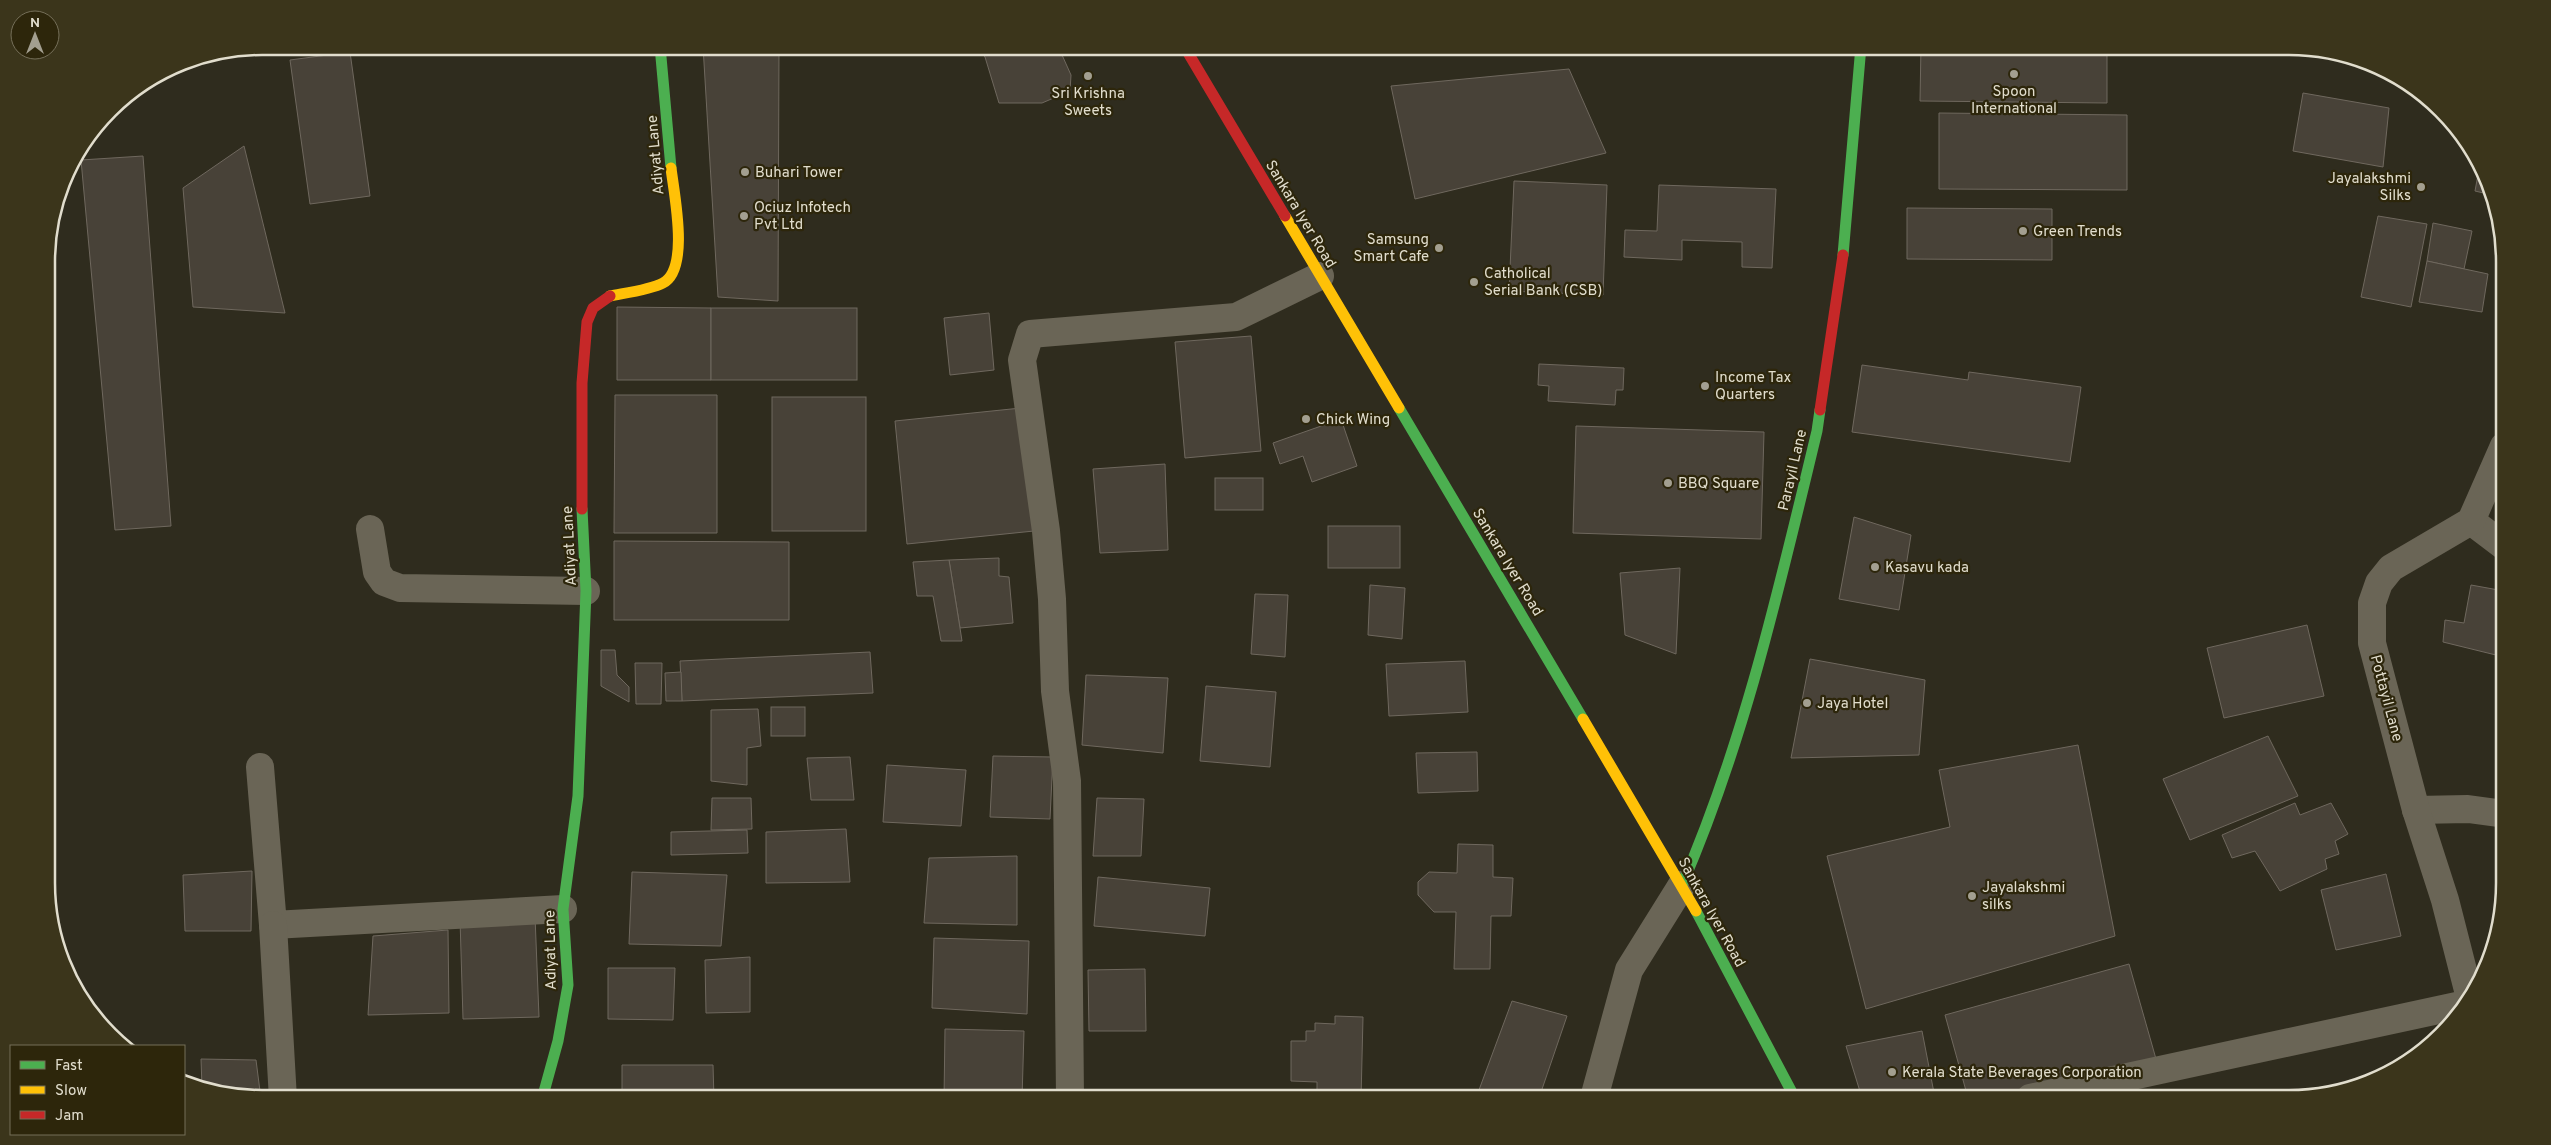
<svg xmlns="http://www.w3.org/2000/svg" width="2551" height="1145" font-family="Overpass,sans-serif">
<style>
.building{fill:#484238;stroke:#6f685e}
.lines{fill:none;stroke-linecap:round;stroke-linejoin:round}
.street{stroke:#6a6556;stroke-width:28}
.fast{stroke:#4caf50;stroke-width:11}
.slow{stroke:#ffc107;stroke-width:11}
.jam{stroke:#c62828;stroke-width:11}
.poi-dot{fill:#a39f90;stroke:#2d260b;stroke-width:2}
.labels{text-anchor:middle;stroke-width:4.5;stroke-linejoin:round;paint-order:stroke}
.poi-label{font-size:15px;fill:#e1ddcd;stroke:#2d260b;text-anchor:start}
.street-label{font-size:15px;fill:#e1ddcd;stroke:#2d260b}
.rim{fill:none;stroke:#e1ddcd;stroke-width:2.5}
</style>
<rect width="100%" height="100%" fill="#2f2c1e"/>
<g class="building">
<polygon points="703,46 779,46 778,301 718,297"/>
<polygon points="977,46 1058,46 1071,75 1070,91 1042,103 999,103 985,57"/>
<polygon points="1921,46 2107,46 2107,103 1920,101"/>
<polygon points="350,52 370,196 310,204 290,60"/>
<polygon points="1569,69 1606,153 1415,199 1391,86"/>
<polygon points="2303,93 2389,108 2383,167 2293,151"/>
<polygon points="1939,113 2127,115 2127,190 1939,189"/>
<polygon points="244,146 285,313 193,307 183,188"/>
<polygon points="143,156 171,526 115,530 81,160"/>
<polygon points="2480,164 2488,179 2492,195 2475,191"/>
<polygon points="1514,181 1607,185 1603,295 1509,291"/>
<polygon points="1659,185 1776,189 1772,268 1742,267 1742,242 1682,240 1682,260 1624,257 1625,230 1657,231"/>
<polygon points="1907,208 2052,209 2052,260 1907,259"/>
<polygon points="2378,216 2427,224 2411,307 2361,297"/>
<polygon points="2433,223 2472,231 2464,269 2427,261"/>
<polygon points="2427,261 2488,274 2482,312 2419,302"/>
<polygon points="617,307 711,308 711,380 617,380"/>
<rect x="711" y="308" width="146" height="72"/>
<polygon points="989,313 994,370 950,375 944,318"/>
<polygon points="1251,336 1261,451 1185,458 1175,342"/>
<polygon points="1539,364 1624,368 1623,390 1616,390 1615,405 1548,401 1549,386 1538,385"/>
<polygon points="1862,365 1968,380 1969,372 2081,387 2070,462 1852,432"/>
<polygon points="615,395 717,395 717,533 614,533"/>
<rect x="772" y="397" width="94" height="134"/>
<polygon points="1021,408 1034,531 907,544 895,421"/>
<polygon points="1341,419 1357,466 1312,482 1303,456 1280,464 1273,443"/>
<polygon points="1576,426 1764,432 1761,539 1573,533"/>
<polygon points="1165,464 1168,550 1100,553 1093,469"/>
<rect x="1215" y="478" width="48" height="32"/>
<polygon points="1854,517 1911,535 1899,610 1839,599"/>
<rect x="1328" y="526" width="72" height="42"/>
<polygon points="614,541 789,542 789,620 614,620"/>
<polygon points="999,558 999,576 1009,577 1013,623 960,628 949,560"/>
<polygon points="949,560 960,628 962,641 941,641 933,596 917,596 913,562"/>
<polygon points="1680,568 1676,654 1625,635 1620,573"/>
<polygon points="1370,585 1405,588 1402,639 1368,635"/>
<polygon points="2471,585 2504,591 2504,657 2443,642 2445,620 2464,623"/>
<polygon points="1255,594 1288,595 1285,657 1251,654"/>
<polygon points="2307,625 2324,696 2224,718 2207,648"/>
<polygon points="601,650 615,650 617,675 629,687 629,702 601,686"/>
<polygon points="870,652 873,693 682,701 680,661"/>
<polygon points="1810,659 1925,680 1919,755 1791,758"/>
<polygon points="1465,661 1468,712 1389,716 1386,664"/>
<polygon points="635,663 662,663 661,704 636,704"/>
<polygon points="681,672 682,701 666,701 665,673"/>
<polygon points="1086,675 1168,678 1163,753 1082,745"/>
<polygon points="1206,686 1276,692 1270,767 1200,761"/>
<rect x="771" y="707" width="34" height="29"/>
<polygon points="758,709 761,746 747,748 747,785 711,781 711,710"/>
<polygon points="2268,736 2298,796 2190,840 2163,779"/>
<polygon points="2078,745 2115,936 1866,1009 1827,856 1950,827 1939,770"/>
<polygon points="1477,752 1478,791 1418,793 1416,753"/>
<polygon points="993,756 1053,757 1050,819 990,817"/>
<polygon points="850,757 854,800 811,800 807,758"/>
<polygon points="887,765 966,770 961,826 883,822"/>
<polygon points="712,798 751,798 752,829 711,830"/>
<polygon points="1097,798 1144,799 1141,856 1093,856"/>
<polygon points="2295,803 2300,815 2331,803 2348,834 2335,841 2339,854 2325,859 2327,869 2280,891 2255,851 2232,858 2222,835"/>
<polygon points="846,829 850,882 766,883 766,832"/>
<polygon points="747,830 748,853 671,855 671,832"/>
<polygon points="1458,844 1493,845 1493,877 1513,878 1511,916 1491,916 1490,969 1454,969 1456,912 1434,912 1418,895 1418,882 1429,872 1457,873"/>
<polygon points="1017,856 1017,925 924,923 929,858"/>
<polygon points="252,871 251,931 185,931 183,875"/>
<polygon points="632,872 727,875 721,946 629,944"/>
<polygon points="2386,874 2401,936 2336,950 2321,890"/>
<polygon points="1098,877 1210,888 1205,936 1094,926"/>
<polygon points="535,916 539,1017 463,1019 460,919"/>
<polygon points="448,930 449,1013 368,1015 373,936"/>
<polygon points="934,938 1029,941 1027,1014 932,1008"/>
<polygon points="750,957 750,1012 706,1013 705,960"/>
<polygon points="2129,964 2160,1073 2068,1098 1968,1098 1945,1015"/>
<polygon points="608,968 675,968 673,1020 608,1019"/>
<polygon points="1145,969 1146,1031 1089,1031 1088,970"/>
<polygon points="1512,1001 1567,1016 1539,1098 1476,1098"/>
<polygon points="1335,1016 1363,1017 1361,1099 1335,1099 1335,1091 1317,1090 1317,1082 1291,1081 1291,1041 1306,1041 1306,1031 1315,1031 1315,1023 1335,1024"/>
<polygon points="945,1029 1024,1031 1022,1099 944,1099"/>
<polygon points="1922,1031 1935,1098 1862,1098 1846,1046"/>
<polygon points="201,1059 256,1060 261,1099 202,1087"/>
<polygon points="622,1065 713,1065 714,1099 622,1099"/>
</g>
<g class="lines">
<g class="street">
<polyline points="2471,521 2504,546"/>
<polyline points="370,529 377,572 384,582 400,588 586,591"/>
<polyline points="260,767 273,925 563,909"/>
<polyline points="2416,810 2468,809 2505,814"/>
<polyline points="273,925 283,1099"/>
<polyline points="2470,998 2445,900 2416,810 2372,643 2372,603 2379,583 2391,568 2471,521 2504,446"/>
<polyline points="1594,1098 1629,970 1682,885"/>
<polyline points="2030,1098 2466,1004"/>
<polyline points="1070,1099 1067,781 1055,691 1052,599 1046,531 1022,360 1030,334 1236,317 1320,276"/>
</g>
<g class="fast">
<polyline points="660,46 671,168"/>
<polyline points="1843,255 1861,46"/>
<polyline points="1399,408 1583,719"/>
<path d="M1682,885c63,-145 98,-301 135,-454l3,-21"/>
<polyline points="1696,911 1795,1098"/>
<polyline points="542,1099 558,1041 568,985 563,909 578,796 586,591 582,509"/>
</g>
<g class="slow">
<polyline points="1285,216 1399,408"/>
<path d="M610,296c15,-3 40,-6 53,-13 27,-14 11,-89 8,-115"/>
<polyline points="1583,719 1696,911"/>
</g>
<g class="jam">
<polyline points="1184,46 1285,216"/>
<polyline points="1820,410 1843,255"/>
<polyline points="582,509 582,383 587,322 593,308 610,296"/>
</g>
</g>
<g class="poi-dot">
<circle cx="2014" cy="74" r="5"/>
<circle cx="1088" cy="76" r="5"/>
<circle cx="745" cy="172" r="5"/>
<circle cx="2421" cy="187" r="5"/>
<circle cx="744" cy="216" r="5"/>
<circle cx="2023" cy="231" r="5"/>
<circle cx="1439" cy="248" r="5"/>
<circle cx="1474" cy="282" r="5"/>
<circle cx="1705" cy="386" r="5"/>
<circle cx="1306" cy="419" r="5"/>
<circle cx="1668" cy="483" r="5"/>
<circle cx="1875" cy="567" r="5"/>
<circle cx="1807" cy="703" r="5"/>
<circle cx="1972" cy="896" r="5"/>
<circle cx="1892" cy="1072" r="5"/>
</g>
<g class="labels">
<g class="poi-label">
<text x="2014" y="96" text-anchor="middle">Spoon<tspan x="2014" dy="17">International</tspan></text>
<text x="1088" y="98" text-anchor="middle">Sri Krishna<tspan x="1088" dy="17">Sweets</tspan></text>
<text x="755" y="177">Buhari Tower</text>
<text x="2411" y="183" text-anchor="end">Jayalakshmi<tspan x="2411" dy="17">Silks</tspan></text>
<text x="754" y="212">Ociuz Infotech<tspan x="754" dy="17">Pvt Ltd</tspan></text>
<text x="2033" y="236">Green Trends</text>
<text x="1429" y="244" text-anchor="end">Samsung<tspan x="1429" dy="17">Smart Cafe</tspan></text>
<text x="1484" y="278">Catholical<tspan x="1484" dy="17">Serial Bank (CSB)</tspan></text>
<text x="1715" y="382">Income Tax<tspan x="1715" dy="17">Quarters</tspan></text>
<text x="1316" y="424">Chick Wing</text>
<text x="1678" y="488">BBQ Square</text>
<text x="1885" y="572">Kasavu kada</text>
<text x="1817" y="708">Jaya Hotel</text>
<text x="1982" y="892">Jayalakshmi<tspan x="1982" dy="17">silks</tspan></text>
<text x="1902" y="1077">Kerala State Beverages Corporation</text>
</g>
<g class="street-label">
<text transform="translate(655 155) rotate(-95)" y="5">Adiyat Lane</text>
<text transform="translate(1301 214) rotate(59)" y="5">Sankara Iyer Road</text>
<text transform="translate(1792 470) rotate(-77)" y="5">Parayil Lane</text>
<text transform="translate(569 546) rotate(-93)" y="5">Adiyat Lane</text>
<text transform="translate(1508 562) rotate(59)" y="5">Sankara Iyer Road</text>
<text transform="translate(2387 698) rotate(75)" y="5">Pottayil Lane</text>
<text transform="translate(1712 912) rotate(61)" y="5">Sankara Iyer Road</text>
<text transform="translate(550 950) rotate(-91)" y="5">Adiyat Lane</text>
</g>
</g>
<path d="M0 0H2551V1145H0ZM262 55H2289A207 207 0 0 1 2496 262V883A207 207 0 0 1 2289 1090H262A207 207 0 0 1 55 883V262A207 207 0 0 1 262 55Z" fill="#3b351b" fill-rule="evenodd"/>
<path class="rim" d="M262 55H2289A207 207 0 0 1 2496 262V883A207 207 0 0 1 2289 1090H262A207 207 0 0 1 55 883V262A207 207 0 0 1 262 55Z"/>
<rect x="10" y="1045" width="175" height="90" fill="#2d260b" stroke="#756f59"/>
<rect x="20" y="1061" width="25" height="8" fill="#4caf50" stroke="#756f59"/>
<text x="55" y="1070" font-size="15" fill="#e1ddcd">Fast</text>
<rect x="20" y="1086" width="25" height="8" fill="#ffc107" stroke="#756f59"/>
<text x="55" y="1095" font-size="15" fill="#e1ddcd">Slow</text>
<rect x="20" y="1111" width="25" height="8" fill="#c62828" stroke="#756f59"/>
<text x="55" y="1120" font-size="15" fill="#e1ddcd">Jam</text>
<g transform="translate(35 35)"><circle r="24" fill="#2d260b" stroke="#756f59"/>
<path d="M0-4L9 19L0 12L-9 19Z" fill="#a39f90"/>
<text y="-8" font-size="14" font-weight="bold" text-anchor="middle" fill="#e1ddcd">N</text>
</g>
</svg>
